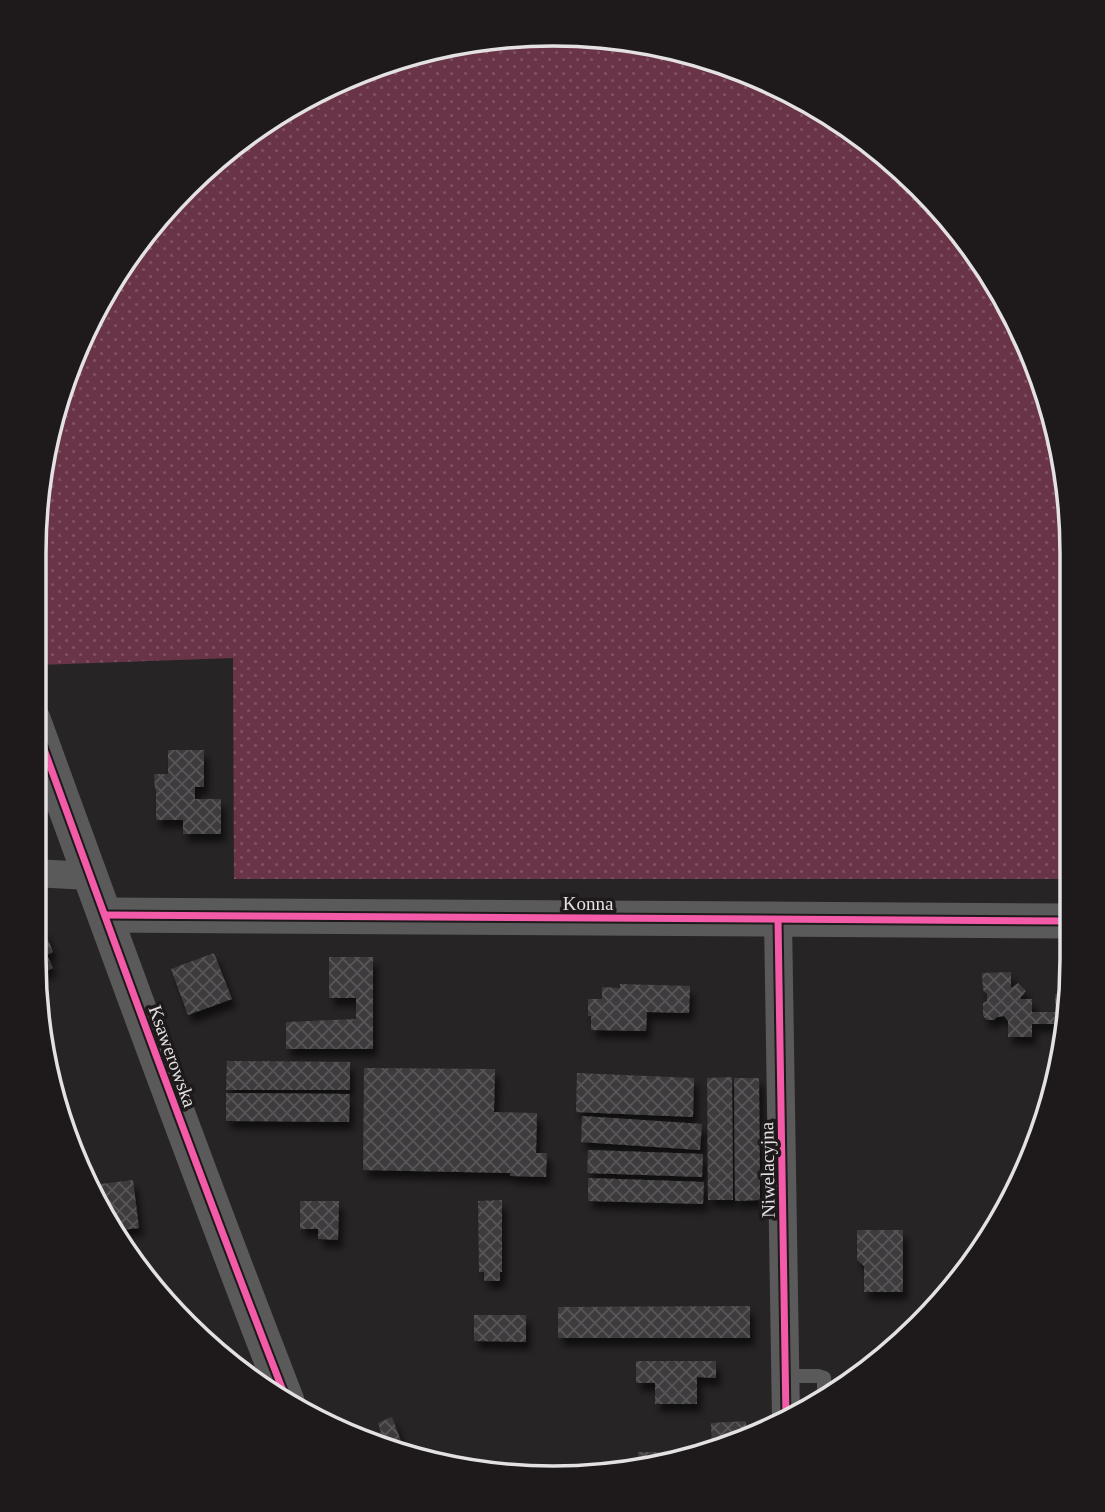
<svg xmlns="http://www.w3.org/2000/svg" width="1105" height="1512" font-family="'Times New Roman',serif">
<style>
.grass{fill:url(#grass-dots)}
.building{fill:url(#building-cross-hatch);filter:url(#shadow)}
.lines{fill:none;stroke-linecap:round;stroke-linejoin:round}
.service{stroke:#5b5a5b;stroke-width:14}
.minor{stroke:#5b5a5b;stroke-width:28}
.tertiary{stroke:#5b5a5b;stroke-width:35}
.cycleway-casing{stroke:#1e191b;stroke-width:11}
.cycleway{stroke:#f35aa7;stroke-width:7}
.labels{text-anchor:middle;stroke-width:7;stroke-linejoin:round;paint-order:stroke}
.street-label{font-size:19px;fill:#e4e1e2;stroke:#1e191b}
.rim{fill:none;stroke:#e4e1e2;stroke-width:3.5}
</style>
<defs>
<pattern id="grass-dots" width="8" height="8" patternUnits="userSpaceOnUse" patternTransform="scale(1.75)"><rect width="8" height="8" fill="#693448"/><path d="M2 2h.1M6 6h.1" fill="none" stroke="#7e5162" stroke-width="1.8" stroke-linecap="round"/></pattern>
<pattern id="building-cross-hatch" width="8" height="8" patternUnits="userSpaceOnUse" patternTransform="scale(1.75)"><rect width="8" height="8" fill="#3d3b3c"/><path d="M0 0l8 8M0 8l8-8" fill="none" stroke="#595758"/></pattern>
<filter id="shadow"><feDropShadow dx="4.5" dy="8" stdDeviation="3.5" flood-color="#0009"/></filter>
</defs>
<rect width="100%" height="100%" fill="#272425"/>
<polygon class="grass" points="518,34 620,38 719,61 812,103 895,162 964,236 1032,353 1067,484 1070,879 234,879 233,658 38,665 33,653 33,552 51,418 121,264 236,141 322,87 418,51"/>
<g class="building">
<polygon points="168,750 204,750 204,787 195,787 195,799 221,799 221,834 183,834 183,820 156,820 156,790 155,790 154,774 168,774"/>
<polygon points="44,929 53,952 47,955 53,968 35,976 33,959 33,933"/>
<polygon points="214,953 232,999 188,1015 171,969"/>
<polygon points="329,957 373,957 373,1049 286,1049 286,1022 356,1019 356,998 329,998"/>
<polygon points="1011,972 1011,987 1013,987 1018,983 1026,991 1021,997 1021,999 1032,999 1032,1012 1055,1012 1055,994 1071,993 1059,1052 1056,1052 1055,1024 1032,1024 1032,1037 1008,1037 1008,1021 1004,1016 997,1017 994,1020 987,1020 983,1016 983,1003 987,1001 987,994 983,990 982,973"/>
<polygon points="620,984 690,986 689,1013 647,1012 646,1031 591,1030 591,1016 588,1016 588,999 602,999 602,987 620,988"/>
<polygon points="227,1061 350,1062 350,1090 226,1090"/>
<polygon points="364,1068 495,1069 494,1112 537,1113 536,1153 547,1153 546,1177 510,1176 510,1173 363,1170"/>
<polygon points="577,1073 694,1078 693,1117 576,1112"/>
<polygon points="732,1077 733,1200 708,1200 707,1078"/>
<polygon points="734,1078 759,1078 760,1200 735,1201"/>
<polygon points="226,1093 350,1094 349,1122 226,1121"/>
<polygon points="51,1094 59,1094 62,1118"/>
<polygon points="582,1116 702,1124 700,1150 581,1142"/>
<polygon points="588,1150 703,1154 702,1177 587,1173"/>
<polygon points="588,1178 704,1182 703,1204 588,1201"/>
<polygon points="133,1180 139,1228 113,1231 92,1185"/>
<polygon points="502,1200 502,1272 500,1272 500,1281 484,1281 484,1272 479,1272 478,1201"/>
<polygon points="300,1201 339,1201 338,1240 318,1239 318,1229 300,1229"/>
<polygon points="857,1230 903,1230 903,1292 864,1292 864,1266 857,1260"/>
<polygon points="750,1306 750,1338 558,1338 558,1307"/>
<polygon points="474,1315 526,1315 526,1342 474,1341"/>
<polygon points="636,1361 716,1361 716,1378 697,1377 697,1404 655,1404 655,1383 636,1383"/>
<polygon points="392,1417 401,1441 389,1445 365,1438 381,1432 378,1423"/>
<polygon points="746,1421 747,1441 712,1450 711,1423"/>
<polygon points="638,1452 659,1452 659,1464 638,1469"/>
</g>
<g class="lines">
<polyline class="service" points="786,1376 818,1376 824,1378 824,1397"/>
<g class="minor">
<polyline points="33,873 90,876"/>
<polyline points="778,920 786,1419"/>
</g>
<g class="tertiary">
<path d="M33,719c83,228 166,456 254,682"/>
<polyline points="105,915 1070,921"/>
</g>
<defs>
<g id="cycleway">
<path d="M33,719c83,228 166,456 254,682"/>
<polyline points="105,915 1070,921"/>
<polyline points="778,920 786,1419"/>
</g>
</defs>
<use href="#cycleway" class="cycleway-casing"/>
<use href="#cycleway" class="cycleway"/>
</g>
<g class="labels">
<g class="street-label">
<text x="588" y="910">Konna</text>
<text transform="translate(173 1056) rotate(70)" y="7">Ksawerowska</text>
<text transform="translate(767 1170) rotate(-91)" y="7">Niwelacyjna</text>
</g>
</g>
<path d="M0 0H1105V1512H0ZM553 46H553A507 507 0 0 1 1060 553V959A507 507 0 0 1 553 1466H553A507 507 0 0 1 46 959V553A507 507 0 0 1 553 46Z" fill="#1e191b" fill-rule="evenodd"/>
<path class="rim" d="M553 46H553A507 507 0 0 1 1060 553V959A507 507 0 0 1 553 1466H553A507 507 0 0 1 46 959V553A507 507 0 0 1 553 46Z"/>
</svg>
